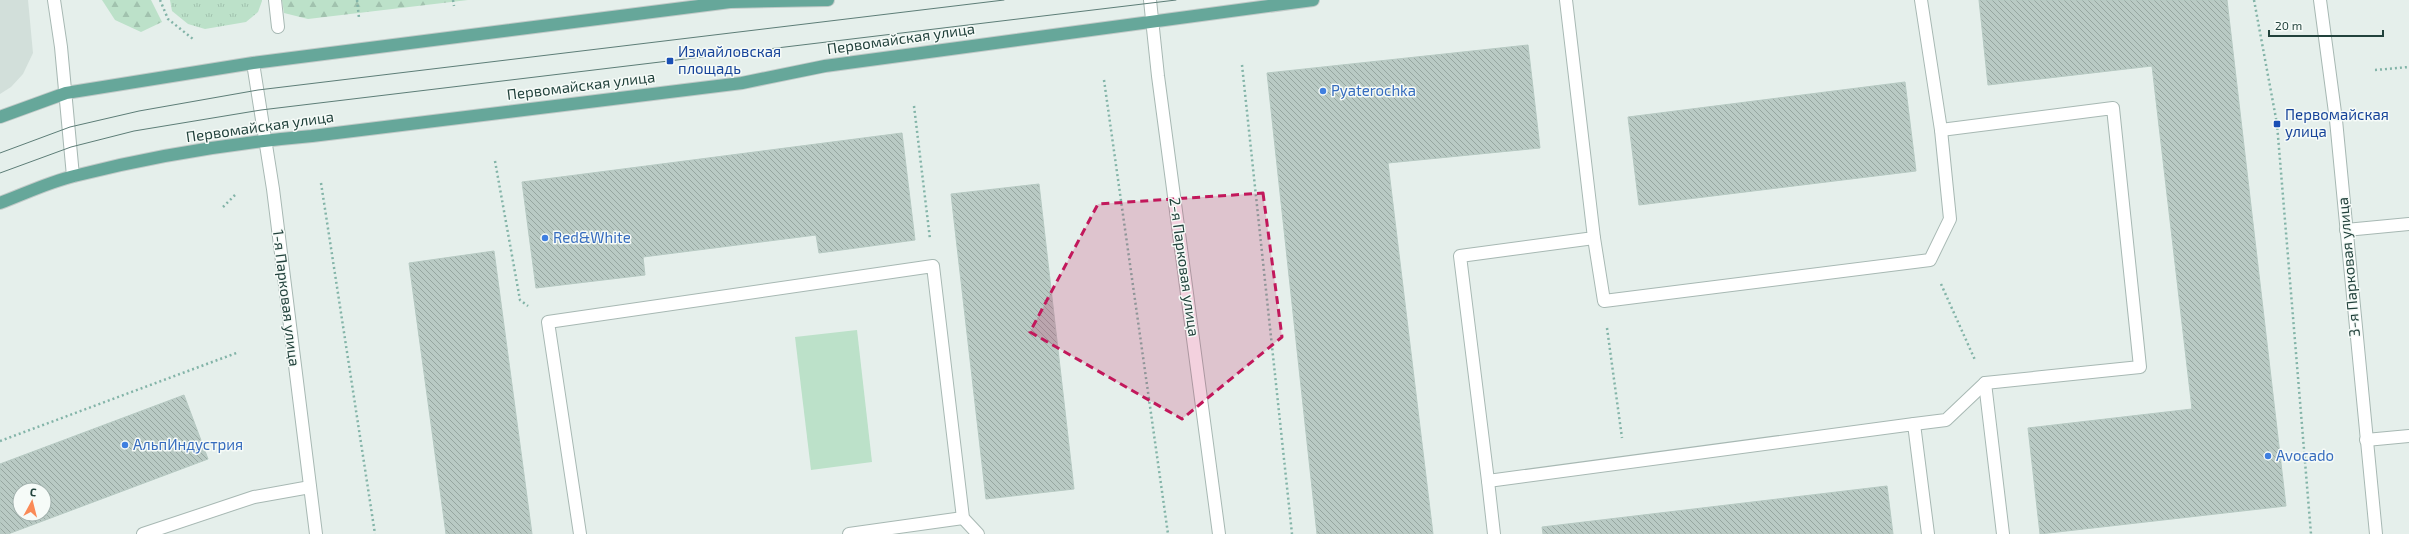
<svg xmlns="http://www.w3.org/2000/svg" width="2409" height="534" font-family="'Exo 2',sans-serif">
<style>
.built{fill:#d2dfda}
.grass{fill:url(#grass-tufts)}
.forest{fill:url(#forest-firs)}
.pitch{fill:#bce1c9}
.building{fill:url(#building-back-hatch);stroke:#b6c9c2;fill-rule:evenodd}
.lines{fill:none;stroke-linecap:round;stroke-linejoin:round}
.minor-casing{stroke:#a7b8b3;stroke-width:14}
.major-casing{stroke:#c1cac8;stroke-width:14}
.path{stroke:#83b4a8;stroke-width:2.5;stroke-dasharray:2 3;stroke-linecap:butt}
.minor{stroke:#fff;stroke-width:12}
.major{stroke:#66a79a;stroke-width:12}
.tram{stroke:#5d7d77;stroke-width:1}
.marked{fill:#c2185b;fill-opacity:0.2;stroke:#c2185b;stroke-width:3;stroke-dasharray:8 5;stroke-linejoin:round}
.transit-dot{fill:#1a4fb4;stroke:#f6fbf8;stroke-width:1.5}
.shop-dot{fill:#3f7fe0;stroke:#f6fbf8;stroke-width:1.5}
.labels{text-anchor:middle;stroke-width:3;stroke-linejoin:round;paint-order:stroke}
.street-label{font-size:15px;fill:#22423c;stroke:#f6fbf8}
.transit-label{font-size:15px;fill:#164399;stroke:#f6fbf8;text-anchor:start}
.shop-label{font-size:15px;fill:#366cbe;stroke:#f6fbf8;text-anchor:start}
</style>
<defs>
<pattern id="grass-tufts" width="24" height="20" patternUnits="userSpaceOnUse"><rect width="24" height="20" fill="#bce1c9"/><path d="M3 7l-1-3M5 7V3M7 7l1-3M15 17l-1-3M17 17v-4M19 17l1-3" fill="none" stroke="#a1c2ae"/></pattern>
<pattern id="forest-firs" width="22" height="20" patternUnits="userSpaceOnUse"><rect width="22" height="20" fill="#bce1c9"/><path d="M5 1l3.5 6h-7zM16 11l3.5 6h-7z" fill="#a1c2ae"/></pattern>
<pattern id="building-back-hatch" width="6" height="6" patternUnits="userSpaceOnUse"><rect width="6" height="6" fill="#b9cac4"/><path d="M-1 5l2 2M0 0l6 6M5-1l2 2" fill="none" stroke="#96a6a0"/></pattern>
</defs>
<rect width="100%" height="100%" fill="#e5efeb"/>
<polygon class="built" points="0,0 28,0 33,53 23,74 11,87 0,94"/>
<polygon class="grass" points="170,0 262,0 262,1 258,12 246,22 205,29 188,24 172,11"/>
<g class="forest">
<polygon points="102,0 151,0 162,22 141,32 115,20"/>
<polygon points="282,0 468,0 308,19 284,13"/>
</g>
<polygon class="pitch" points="857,330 872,462 811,470 795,337"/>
<g class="building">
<polygon points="1979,0 2227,0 2286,506 2040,534 2028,428 2192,409 2152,66 1988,85"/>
<polygon points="1528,45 1540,148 1388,163 1433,534 1317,534 1267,73"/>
<polygon points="1905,82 1916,171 1639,205 1628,117"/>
<polygon points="902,133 915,240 819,253 816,235 643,257 645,275 536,288 522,182"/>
<polygon points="1039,184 1074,489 986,499 951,194"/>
<polygon points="494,251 532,534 446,534 409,263"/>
<path d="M184,395l24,64 -200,75h-8v-70zM20,490h24v24h-24z"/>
<polygon points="1887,486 1893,534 1543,534 1542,527"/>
</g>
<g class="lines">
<defs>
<g id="minor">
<polyline points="54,0 61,47 73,176"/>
<polyline points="275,0 278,27"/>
<polyline points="1150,0 1158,76 1219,534"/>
<polyline points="1566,0 1594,238 1460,256 1488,481 1914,424 1928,534"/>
<polyline points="2320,0 2336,120 2376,534"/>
<polyline points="253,63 273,189 316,534"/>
<polyline points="2346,230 2409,224"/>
<polyline points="1594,238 1604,301 1930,260 1950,219 1941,130 1921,0"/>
<polyline points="1985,383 2003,534"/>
<polyline points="1914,424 1946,420 1985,383 2140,367 2113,108 1941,130"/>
<polyline points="2366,440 2409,436"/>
<polyline points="1488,481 1494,534"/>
<polyline points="143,534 254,497 310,487"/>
<polyline points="580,534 548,322 933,266 963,518 978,534"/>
<polyline points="849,534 963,518"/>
</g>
<g id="major">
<polyline points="0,117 66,93 253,63 730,2 828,0"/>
<path d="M0,203c24,-9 49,-21 74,-27 78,-20 158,-33 238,-40l430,-53 83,-17 488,-66"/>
</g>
</defs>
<use href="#minor" class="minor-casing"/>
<use href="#major" class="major-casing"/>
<g class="path">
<polyline points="160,0 168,19 193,39"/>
<polyline points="357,0 359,18"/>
<polyline points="453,0 454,6"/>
<polyline points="2254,0 2277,124 2311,534"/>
<polyline points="1242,65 1292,534"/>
<polyline points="2375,70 2409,67"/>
<polyline points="1104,80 1168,534"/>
<polyline points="914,106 930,239"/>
<polyline points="495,161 520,300 528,306"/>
<polyline points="321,183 375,534"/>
<polyline points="223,207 235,195"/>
<polyline points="1941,284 1975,360"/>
<polyline points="1607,328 1622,438"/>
<polyline points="0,441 239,352"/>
</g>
<use href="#minor" class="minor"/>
<use href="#major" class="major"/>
<g class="tram">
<polyline points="0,153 70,127 139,111 258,90 1004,0"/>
<polyline points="0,173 71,147 134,131 261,110 1176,0"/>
</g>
</g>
<path class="marked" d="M1263,193l19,144 -100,82 -152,-87 68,-128z"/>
<g class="transit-dot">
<rect x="666" y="57" width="8" height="8" rx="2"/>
<rect x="2273" y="120" width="8" height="8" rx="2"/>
</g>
<g class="shop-dot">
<circle cx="1323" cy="91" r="4"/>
<circle cx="545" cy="238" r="4"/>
<circle cx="125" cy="445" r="4"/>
<circle cx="2268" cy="456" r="4"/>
</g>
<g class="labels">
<g class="street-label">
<text transform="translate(901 39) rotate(-8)" y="5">Первомайская улица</text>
<text transform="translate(581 86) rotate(-7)" y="5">Первомайская улица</text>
<text transform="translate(260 127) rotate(-8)" y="5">Первомайская улица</text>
<text transform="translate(1184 267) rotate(82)" y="5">2-я Парковая улица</text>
<text transform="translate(2349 267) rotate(-95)" y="5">3-я Парковая улица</text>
<text transform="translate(286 298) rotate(83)" y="5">1-я Парковая улица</text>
</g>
<g class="transit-label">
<text x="678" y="57">Измайловская<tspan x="678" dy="17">площадь</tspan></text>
<text x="2285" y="120">Первомайская<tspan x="2285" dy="17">улица</tspan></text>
</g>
<g class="shop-label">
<text x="1331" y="96">Pyaterochka</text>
<text x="553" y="243">Red&amp;White</text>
<text x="133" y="450">АльпИндустрия</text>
<text x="2276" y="461">Avocado</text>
</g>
</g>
<g transform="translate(32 502) rotate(7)"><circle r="19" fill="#f6fbf8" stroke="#a1b1ad"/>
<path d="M0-3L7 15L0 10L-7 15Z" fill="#fa8a57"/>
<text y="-6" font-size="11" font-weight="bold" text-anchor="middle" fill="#22423c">С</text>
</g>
<path d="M2269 30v6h114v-6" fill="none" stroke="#22423c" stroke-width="2"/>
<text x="2275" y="30" font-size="12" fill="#22423c" stroke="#f6fbf8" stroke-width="3" paint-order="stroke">20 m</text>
</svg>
